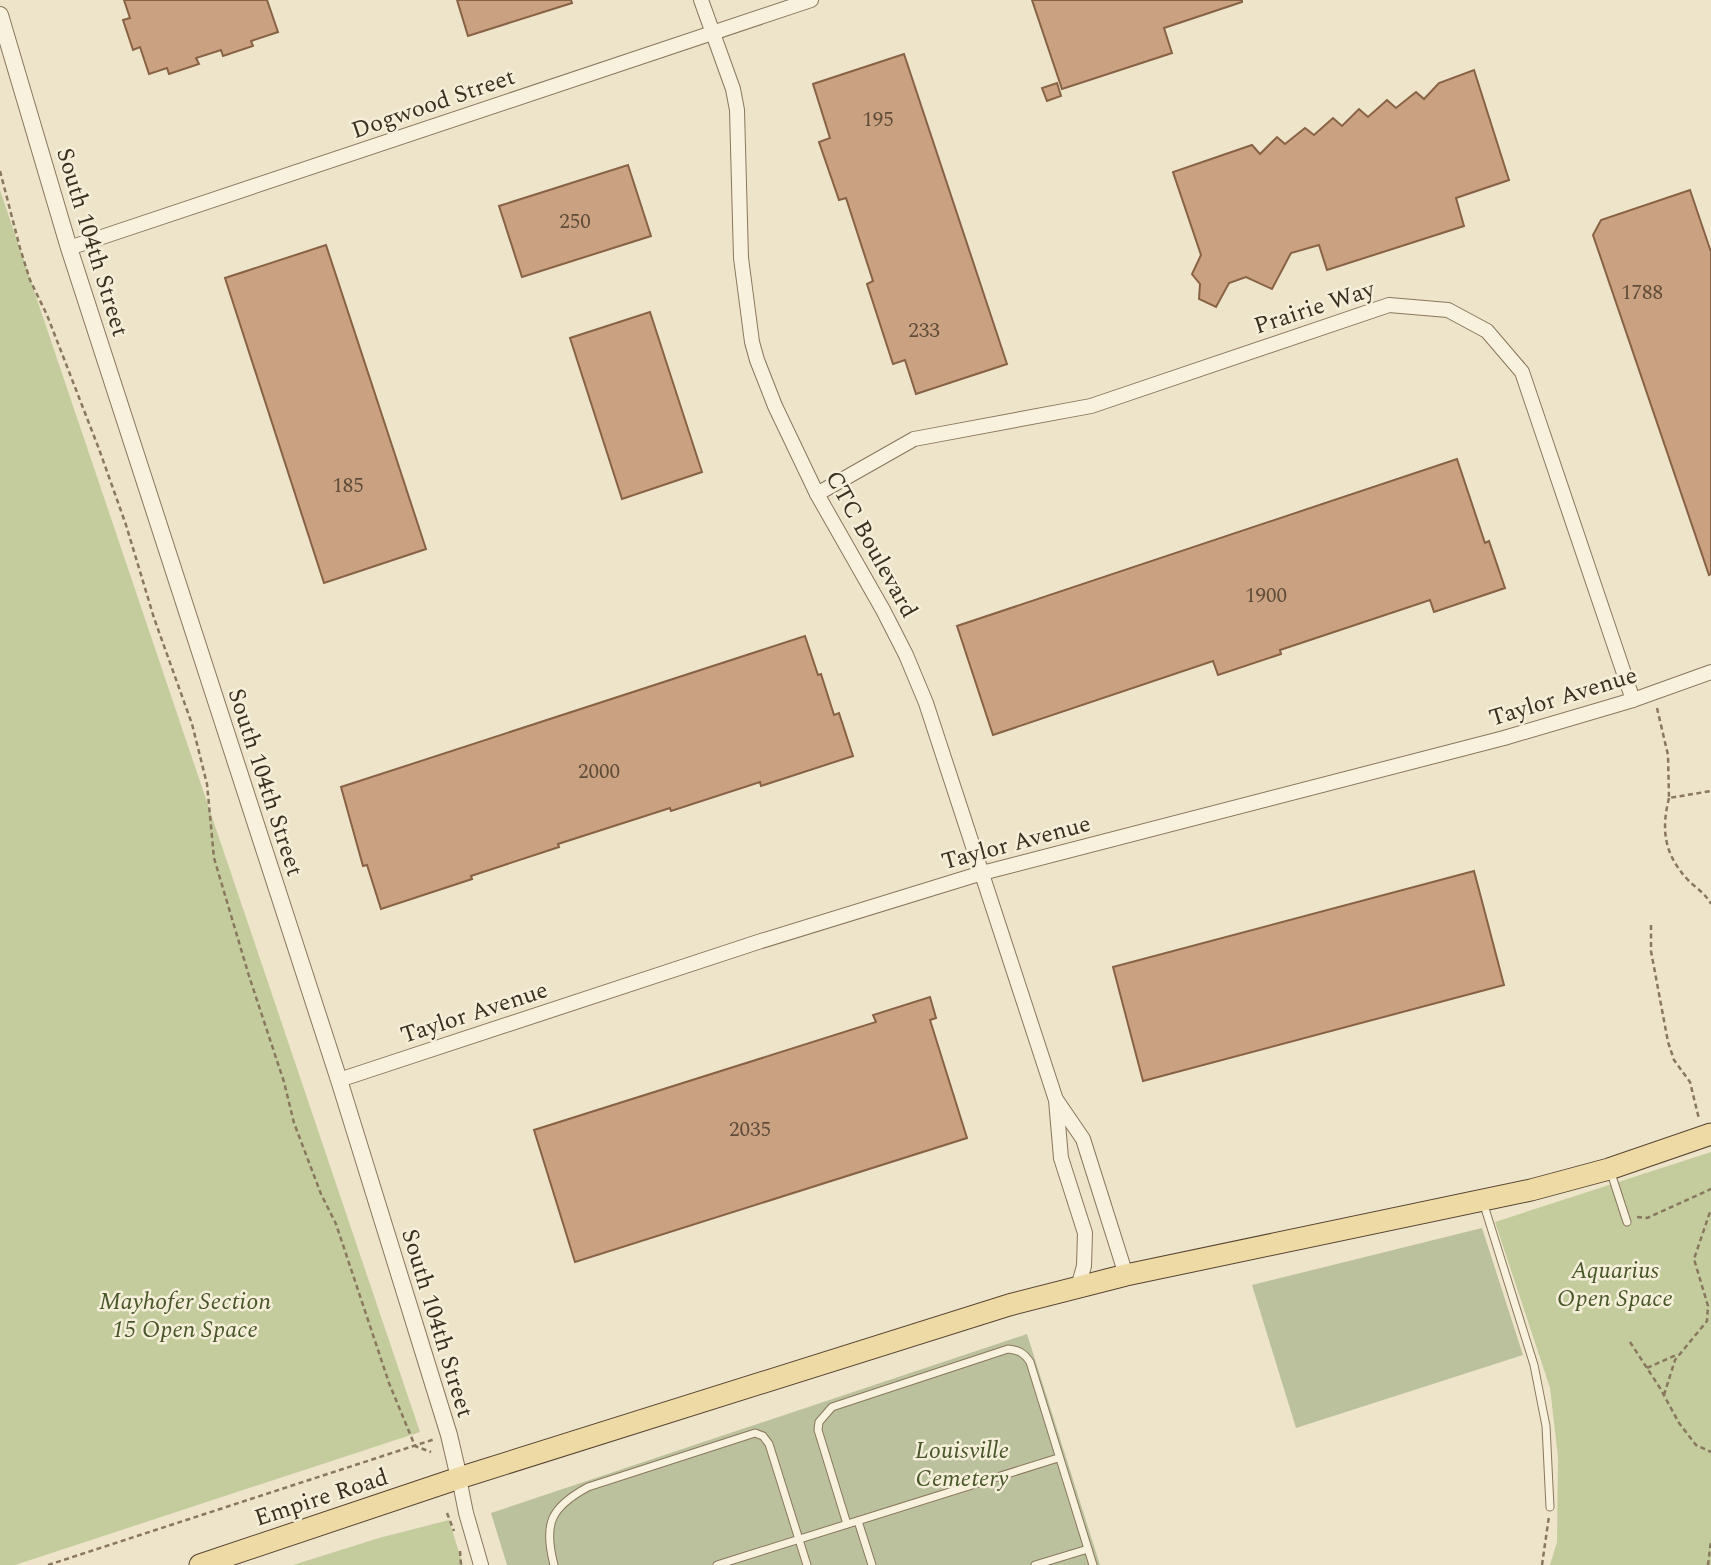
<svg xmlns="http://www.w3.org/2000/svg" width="1711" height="1565" font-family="Spectral,serif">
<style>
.green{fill:#c4cc9d}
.cemetery{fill:#bbc19c}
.building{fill:#caa281;stroke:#886245;stroke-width:2}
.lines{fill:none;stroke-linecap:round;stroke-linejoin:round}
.service-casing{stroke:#89775e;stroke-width:9}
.minor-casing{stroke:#89775e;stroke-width:16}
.tertiary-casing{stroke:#89775e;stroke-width:18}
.primary-casing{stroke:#584532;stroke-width:23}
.path{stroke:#89775e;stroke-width:2.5;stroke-dasharray:5 3.5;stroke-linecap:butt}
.service{stroke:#f8f1dd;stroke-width:7}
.minor{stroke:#f8f1dd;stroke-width:14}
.tertiary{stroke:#f8f1dd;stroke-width:16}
.primary{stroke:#eedaa4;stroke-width:21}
.labels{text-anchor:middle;stroke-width:5;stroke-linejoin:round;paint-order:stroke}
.number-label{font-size:21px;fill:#5f4c39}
.street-label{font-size:24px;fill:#3b2f21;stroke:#f5eed9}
.park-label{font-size:24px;font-style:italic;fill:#495629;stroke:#f5eed9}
</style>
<rect width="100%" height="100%" fill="#ede4ca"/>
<g class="green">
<polygon points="0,190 420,1432 15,1565 0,1565"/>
<polygon points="1711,1152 1711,1565 1550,1565 1557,1542 1558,1457 1550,1388 1495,1222"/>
<polygon points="449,1520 463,1565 293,1565 379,1538"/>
</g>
<g class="cemetery">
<polygon points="1482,1228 1523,1355 1296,1428 1252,1285"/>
<polygon points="1027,1334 1100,1565 507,1565 491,1513"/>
</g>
<g class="building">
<polygon points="124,0 267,0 278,32 251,41 253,46 223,56 221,50 196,58 199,64 169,74 167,68 149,74 140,47 133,50 123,20 130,18"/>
<polygon points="457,0 571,0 572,3 468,36"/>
<polygon points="1032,0 1242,0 1242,2 1164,28 1172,53 1062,89"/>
<polygon points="904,54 1007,364 916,394 905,360 893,364 867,284 873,281 846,198 839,200 819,142 830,138 813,84"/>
<polygon points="1474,70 1509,180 1456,198 1464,226 1327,270 1319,245 1291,253 1272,289 1246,277 1229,283 1216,307 1199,299 1200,284 1192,274 1201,255 1173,172 1252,145 1260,154 1277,137 1285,144 1305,128 1314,135 1333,118 1342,126 1359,109 1368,117 1387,100 1396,108 1416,92 1424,99 1439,83"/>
<polygon points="1057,83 1061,96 1047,101 1042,88"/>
<polygon points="628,165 651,236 522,277 499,206"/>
<polygon points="1690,190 1711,252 1711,574 1709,575 1593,235 1601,220"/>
<polygon points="326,245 426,549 324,583 225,278"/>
<polygon points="650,312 702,472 622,499 570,338"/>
<polygon points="1457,459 1485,543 1489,541 1505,588 1434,612 1430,600 1280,650 1281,654 1218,675 1213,661 993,735 957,626"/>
<polygon points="805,636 818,675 821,674 834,715 839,713 853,756 761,786 760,782 671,811 670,808 558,844 559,847 471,876 472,879 381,909 367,865 363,866 341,787"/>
<polygon points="1474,871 1504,985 1143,1081 1113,967"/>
<polygon points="930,997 936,1018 930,1020 967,1138 575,1262 534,1130 876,1022 873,1015"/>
</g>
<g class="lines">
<defs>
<g id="service">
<polyline points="1611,1173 1627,1222"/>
<polyline points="1483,1202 1534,1365 1546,1426 1550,1507"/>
<polyline points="858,1521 872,1565"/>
<path d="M847,1524l-29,-94 1,-8 13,-15 176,-58c11,1 16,4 22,13l63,203"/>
<path d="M554,1565c-11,-42 -3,-58 34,-78l167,-54 8,3 6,8 38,121"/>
<polyline points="717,1565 1058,1458"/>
<polyline points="1035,1565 1088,1549"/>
</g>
<g id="minor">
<polyline points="701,0 733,89 737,110 741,258 752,342 757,360 775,406 817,494 883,610 906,655 926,703 1056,1100 1061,1158 1085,1233 1084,1266 1078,1287"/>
<polyline points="69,248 811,0"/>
<polyline points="817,494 914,439 1091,406 1389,305 1448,310 1487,331 1522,372 1633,700"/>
<polyline points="339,1080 758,942 982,873 1504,738 1633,700 1711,672"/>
<polyline points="1057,1101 1083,1139 1126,1275"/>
<polyline points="459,1478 466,1513 481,1565"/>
</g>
<polyline id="tertiary" points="0,15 69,248 339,1080 449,1435 459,1478"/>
<polyline id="primary" points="200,1565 459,1478 1009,1305 1126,1275 1531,1190 1609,1169 1711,1134"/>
</defs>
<use href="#service" class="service-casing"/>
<use href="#minor" class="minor-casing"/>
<use href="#tertiary" class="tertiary-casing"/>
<use href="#primary" class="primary-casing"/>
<g class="path">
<polyline points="0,171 20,248 30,280 47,315 99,449 126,525 154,618 192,724 207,784 214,858 249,976 284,1082 294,1123 321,1194 336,1224 389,1383 415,1446 431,1452"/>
<polyline points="1657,708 1668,755 1669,798 1711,791"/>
<path d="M1669,798c-8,32 -5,56 19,82 8,8 18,14 23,24"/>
<polyline points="1651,925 1651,951 1668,1042 1674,1060 1690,1082 1699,1119"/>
<polyline points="1637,1217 1647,1218 1711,1189"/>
<polyline points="1630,1342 1660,1388 1679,1423 1696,1445 1711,1452"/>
<polyline points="1647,1368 1676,1355"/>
<polyline points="1664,1395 1675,1360 1707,1321 1708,1306 1694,1259 1711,1209"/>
<polyline points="447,1513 454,1531"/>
<polyline points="460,1551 461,1565"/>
<polyline points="48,1565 435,1439"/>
<polyline points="1542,1565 1549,1516"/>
<polyline points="1708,1565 1711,1540"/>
</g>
<use href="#service" class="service"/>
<use href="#minor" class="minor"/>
<use href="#tertiary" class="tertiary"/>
<use href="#primary" class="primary"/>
</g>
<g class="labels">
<g class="number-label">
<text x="878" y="126">195</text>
<text x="575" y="228">250</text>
<text x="1642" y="299">1788</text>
<text x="924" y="337">233</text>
<text x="348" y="492">185</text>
<text x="1266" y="602">1900</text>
<text x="599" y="778">2000</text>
<text x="750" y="1136">2035</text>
</g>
<g class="street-label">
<text transform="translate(433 103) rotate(-19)" y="8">Dogwood Street</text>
<text transform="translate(93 242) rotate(73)" y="8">South 104th Street</text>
<text transform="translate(1314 307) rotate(-18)" y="8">Prairie Way</text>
<text transform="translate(872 544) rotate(61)" y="8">CTC Boulevard</text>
<text transform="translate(1563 696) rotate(-17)" y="8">Taylor Avenue</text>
<text transform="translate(266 782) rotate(72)" y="8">South 104th Street</text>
<text transform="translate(1016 842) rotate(-15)" y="8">Taylor Avenue</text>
<text transform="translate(474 1012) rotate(-18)" y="8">Taylor Avenue</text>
<text transform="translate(438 1323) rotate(73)" y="8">South 104th Street</text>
<text transform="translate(321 1497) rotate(-18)" y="8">Empire Road</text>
</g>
<g class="park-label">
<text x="1615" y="1278">Aquarius<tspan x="1615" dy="28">Open Space</tspan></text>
<text x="185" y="1309">Mayhofer Section<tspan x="185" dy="28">15 Open Space</tspan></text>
<text x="962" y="1458">Louisville<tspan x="962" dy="28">Cemetery</tspan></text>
</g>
</g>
</svg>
